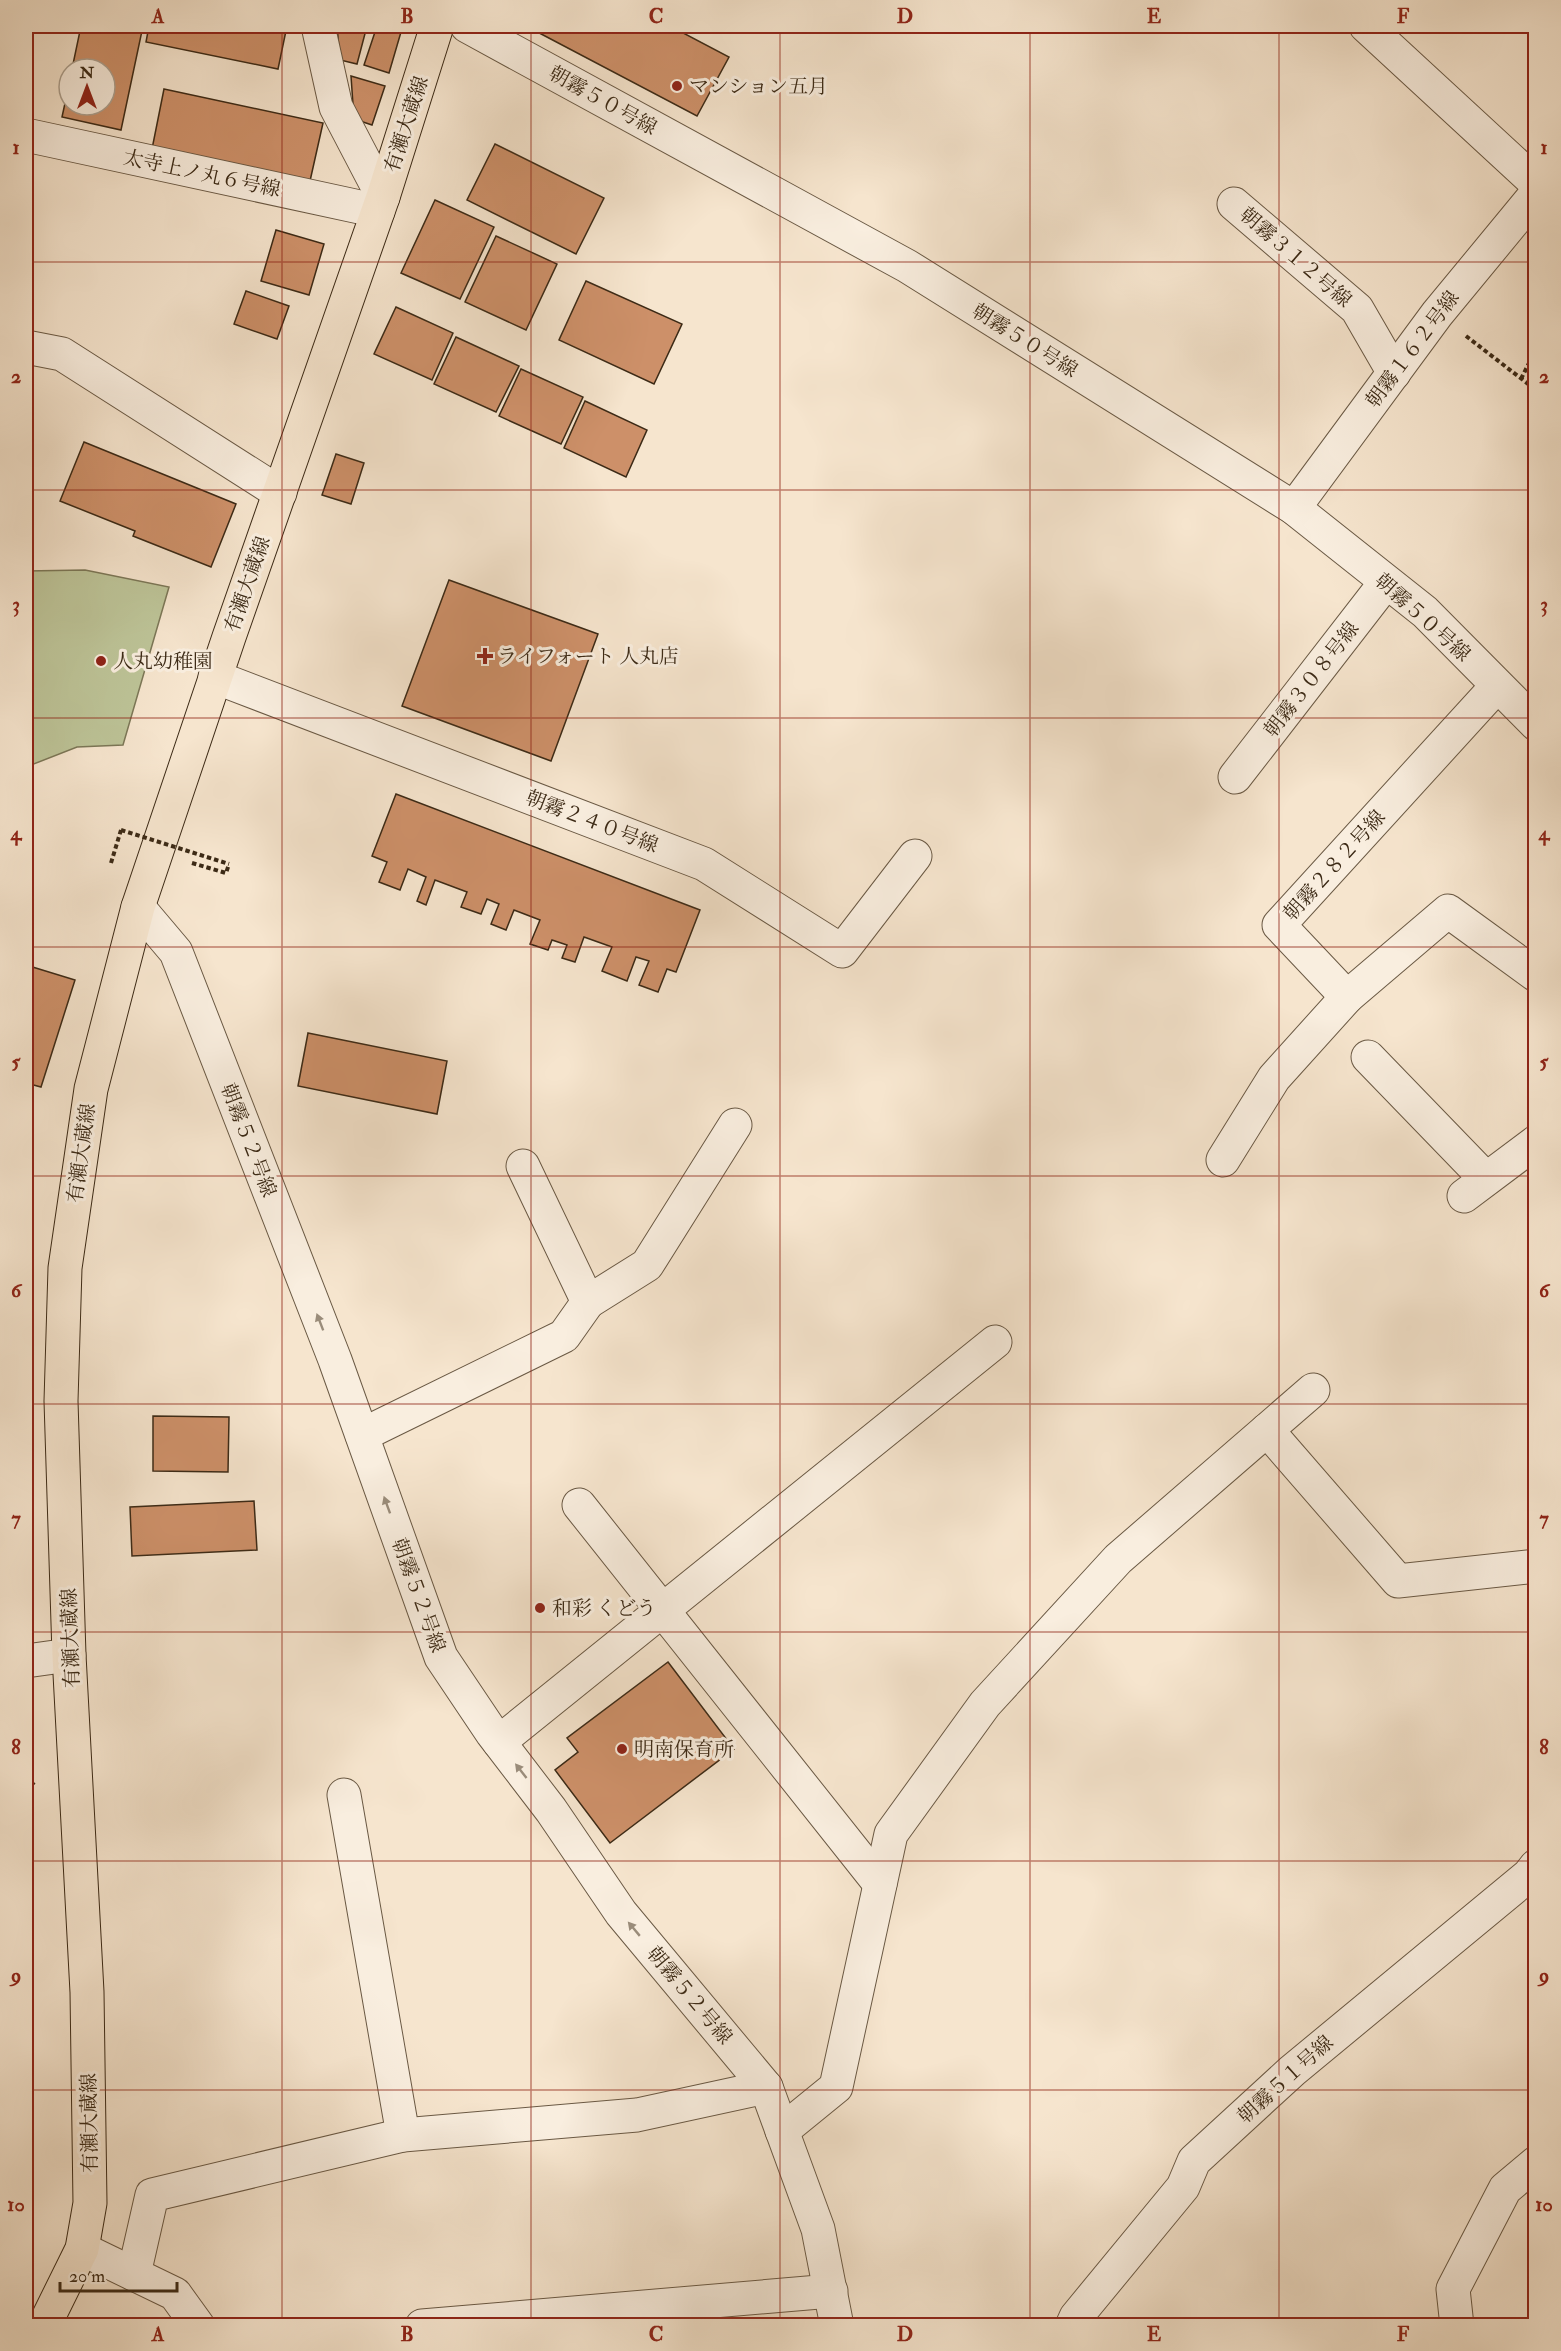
<svg xmlns="http://www.w3.org/2000/svg" width="1561" height="2351" font-family="'IM FELL Double Pica','Noto Serif JP',serif">
<style>
.green{fill:#bdc498;stroke:#7c7757;stroke-width:1.5}
.building{fill:#cd9069;stroke:#3c2a16;stroke-width:1.5}
.lines{fill:none;stroke-linecap:round;stroke-linejoin:round}
.minor-casing{stroke:#6a5944;stroke-width:35}
.major-casing{stroke:#3c2a16;stroke-width:35}
.path{stroke:#3c2a16;stroke-width:4;stroke-dasharray:4.5 3;stroke-linecap:butt}
.minor{stroke:#f9eedf;stroke-width:33}
.major{stroke:#f6e5ce;stroke-width:33}
.path-bridge{stroke:#3c2a16;stroke-width:4;stroke-dasharray:4.5 3;stroke-linecap:butt}
.oneway{fill:#9a8c7a}
.grid{fill:none;stroke:#8f2418;stroke-width:1.5;stroke-opacity:0.55}
.poi-dot{fill:#8f2418;stroke:#f9eedf;stroke-width:2}
.labels{text-anchor:middle;stroke-width:6;stroke-linejoin:round;paint-order:stroke}
.poi-label{font-size:20px;fill:#3c2a16;stroke:#f9eedf;text-anchor:start}
.street-label{font-size:20px;fill:#3c2a16;stroke:#f9eedf}
.neatline{fill:none;stroke:#8f2418;stroke-width:2}
.grid-label{font-size:20px;text-anchor:middle;font-weight:bold;fill:#8f2418}
</style>
<rect width="100%" height="100%" fill="#f6e5ce"/>
<filter id="stains"><feTurbulence type="fractalNoise" baseFrequency=".00333" numOctaves="4"/><feColorMatrix values="0 0 0 0 .2 0 0 0 0 .09 0 0 0 0 .02 0 0 0 .5 -.17"/></filter>
<radialGradient id="worn" r=".72"><stop offset=".6" stop-color="#630" stop-opacity="0"/><stop offset="1" stop-color="#630" stop-opacity=".3"/></radialGradient>
<polygon class="green" points="85,570 169,587 123,745 77,747 26,767 26,571"/>
<g class="building">
<polygon points="81,26 143,26 121,130 62,117 69,85 69,105 105,105 105,69 72,69"/>
<polygon points="149,26 287,26 278,69 146,42"/>
<polygon points="337,26 367,26 357,64 340,60"/>
<polygon points="377,26 401,32 389,73 364,65"/>
<polygon points="526,26 670,26 729,57 697,116"/>
<polygon points="351,76 385,86 372,125 354,119"/>
<polygon points="164,89 323,123 310,181 152,149"/>
<polygon points="495,144 604,198 576,254 467,200"/>
<polygon points="435,200 494,227 460,299 401,273"/>
<polygon points="276,230 324,244 309,295 261,281"/>
<polygon points="496,236 557,264 526,330 465,302"/>
<polygon points="586,281 682,324 654,384 559,340"/>
<polygon points="246,291 289,306 277,339 234,324"/>
<polygon points="396,307 453,333 432,380 374,354"/>
<polygon points="456,337 519,366 496,412 434,384"/>
<polygon points="521,369 583,397 561,444 499,416"/>
<polygon points="585,401 647,430 626,477 564,448"/>
<polygon points="84,442 236,504 211,567 133,536 135,531 60,501"/>
<polygon points="336,454 364,463 351,504 322,495"/>
<polygon points="449,580 598,634 551,761 402,706"/>
<polygon points="396,794 700,910 676,972 667,969 658,992 639,985 649,961 636,957 627,981 602,971 612,947 584,937 575,962 562,958 567,945 552,940 548,950 530,944 540,920 514,910 506,930 491,924 499,904 487,899 481,914 461,907 467,892 435,880 426,905 417,901 426,877 408,869 400,890 379,882 387,862 372,856"/>
<polygon points="26,965 75,980 41,1087 26,1083"/>
<polygon points="308,1033 447,1061 437,1114 298,1086"/>
<polygon points="153,1416 229,1417 228,1472 153,1471"/>
<polygon points="254,1501 257,1550 132,1556 130,1507"/>
<polygon points="668,1662 734,1749 610,1843 555,1770 578,1752 567,1738"/>
</g>
<g class="lines">
<defs>
<g id="minor">
<polyline points="318,26 336,107 383,197"/>
<polyline points="467,26 907,266 1294,508 1425,612 1536,724"/>
<polyline points="1366,26 1536,183"/>
<polyline points="26,135 378,211"/>
<polyline points="1234,204 1357,309 1394,373"/>
<polyline points="26,347 62,354 280,493"/>
<polyline points="1294,508 1437,314 1536,194"/>
<polyline points="215,677 704,864 842,951 915,856"/>
<polyline points="1497,686 1279,925 1347,997 1448,911 1536,975"/>
<polyline points="1235,777 1386,582"/>
<polyline points="138,907 176,952 335,1360 441,1657 492,1733 551,1810 621,1913 766,2087 818,2229 837,2326"/>
<polyline points="1368,1057 1486,1179"/>
<polyline points="1223,1160 1274,1078 1347,997"/>
<polyline points="1464,1196 1536,1142"/>
<polyline points="588,1302 647,1265 735,1125"/>
<polyline points="1267,1430 1398,1581 1536,1566"/>
<polyline points="362,1435 564,1336 588,1302 523,1166"/>
<polyline points="579,1505 880,1884"/>
<polyline points="26,1661 69,1655"/>
<polyline points="499,1742 995,1342"/>
<polyline points="344,1795 403,2135"/>
<polyline points="782,2131 836,2087 891,1834 985,1704 1118,1559 1313,1390"/>
<polyline points="82,2249 175,2294 198,2326"/>
<polyline points="134,2274 152,2195 403,2135 637,2115 766,2087"/>
<polyline points="422,2326 831,2291"/>
<polyline points="1072,2326 1076,2317 1183,2187 1194,2161 1292,2071 1529,1875 1536,1866"/>
<polyline points="1457,2326 1453,2289 1505,2189 1536,2163"/>
</g>
<polyline id="major" points="44,2326 82,2249 90,2203 87,1992 69,1655 61,1401 65,1268 91,1089 138,907 229,637 383,197 437,26"/>
</defs>
<use href="#minor" class="minor-casing"/>
<use href="#major" class="major-casing"/>
<g class="path">
<polyline points="1466,336 1536,390"/>
<polyline points="1521,379 1536,349"/>
<polyline points="111,863 121,830"/>
<polyline points="192,863 226,873 229,864"/>
<polyline points="26,1791 35,1781"/>
</g>
<use href="#minor" class="minor"/>
<use href="#major" class="major"/>
<polyline class="path-bridge" points="121,830 229,864"/>
</g>
<defs><path id="oneway-solid" d="M-6-.8H1V-3.2L6.5 0L1 3.2V.8H-6Z" transform="scale(1.5)"/></defs>
<g class="oneway">
<use href="#oneway-solid" transform="translate(320 1322) rotate(-111)"/>
<use href="#oneway-solid" transform="translate(387 1505) rotate(-110)"/>
<use href="#oneway-solid" transform="translate(521 1771) rotate(-128)"/>
<use href="#oneway-solid" transform="translate(634 1929) rotate(-130)"/>
</g>
<path class="grid" d="M282,26v2300M531,26v2300M780,26v2300M1030,26v2300M1279,26v2300M26,262h1510M26,490h1510M26,718h1510M26,947h1510M26,1176h1510M26,1404h1510M26,1632h1510M26,1861h1510M26,2090h1510"/>
<g class="poi-dot">
<circle cx="677" cy="86" r="6"/>
<path d="M482 647h6v6h6v6h-6v6h-6v-6h-6v-6h6z"/>
<circle cx="101" cy="661" r="6"/>
<circle cx="540" cy="1608" r="6"/>
<circle cx="622" cy="1749" r="6"/>
</g>
<g class="labels">
<g class="poi-label">
<text x="689" y="93">マンション五月</text>
<text x="497" y="663">ライフォート 人丸店</text>
<text x="113" y="668">人丸幼稚園</text>
<text x="552" y="1615">和彩 くどう</text>
<text x="634" y="1756">明南保育所</text>
</g>
<g class="street-label">
<text transform="translate(603 100) rotate(29)" y="7">朝霧５０号線</text>
<text transform="translate(406 124) rotate(-72)" y="7">有瀬大蔵線</text>
<text transform="translate(202 173) rotate(12)" y="7">太寺上ノ丸６号線</text>
<text transform="translate(1296 257) rotate(41)" y="7">朝霧３１２号線</text>
<text transform="translate(1025 340) rotate(32)" y="7">朝霧５０号線</text>
<text transform="translate(1412 349) rotate(-53)" y="7">朝霧１６２号線</text>
<text transform="translate(247 584) rotate(-71)" y="7">有瀬大蔵線</text>
<text transform="translate(1423 617) rotate(42)" y="7">朝霧５０号線</text>
<text transform="translate(1311 679) rotate(-52)" y="7">朝霧３０８号線</text>
<text transform="translate(592 821) rotate(21)" y="7">朝霧２４０号線</text>
<text transform="translate(1334 865) rotate(-48)" y="7">朝霧２８２号線</text>
<text transform="translate(249 1140) rotate(69)" y="7">朝霧５２号線</text>
<text transform="translate(81 1153) rotate(-82)" y="7">有瀬大蔵線</text>
<text transform="translate(419 1595) rotate(70)" y="7">朝霧５２号線</text>
<text transform="translate(70 1638) rotate(-92)" y="7">有瀬大蔵線</text>
<text transform="translate(690 1995) rotate(50)" y="7">朝霧５２号線</text>
<text transform="translate(1285 2079) rotate(-42)" y="7">朝霧５１号線</text>
<text transform="translate(89 2123) rotate(-91)" y="7">有瀬大蔵線</text>
</g>
</g>
<rect width="1561" height="2351" fill="none" stroke="#f6e5ce" stroke-width="66"/>
<g transform="translate(87 87)"><circle r="28" fill="#f9eedf" stroke="#ada08f" stroke-width="1.5"/>
<path d="M0-4.5L10 22L0 15L-10 22Z" fill="#8f2418"/>
<text y="-9" font-size="16" font-weight="bold" text-anchor="middle" fill="#3c2a16">N</text>
</g>
<path d="M60 2282v9h117v-9" fill="none" stroke="#3c2a16" stroke-width="3"/>
<text x="69" y="2282" font-size="18" fill="#3c2a16" stroke="#f9eedf" stroke-width="4.5" paint-order="stroke">20 m</text>
<rect x="33" y="33" width="1495" height="2285" class="neatline"/>
<g class="grid-label">
<text x="158" y="23">A</text>
<text x="407" y="23">B</text>
<text x="656" y="23">C</text>
<text x="905" y="23">D</text>
<text x="1154" y="23">E</text>
<text x="1403" y="23">F</text>
<text x="16" y="154">1</text>
<text x="1544" y="154">1</text>
<text x="16" y="383">2</text>
<text x="1544" y="383">2</text>
<text x="16" y="611">3</text>
<text x="1544" y="611">3</text>
<text x="16" y="840">4</text>
<text x="1544" y="840">4</text>
<text x="16" y="1068">5</text>
<text x="1544" y="1068">5</text>
<text x="16" y="1297">6</text>
<text x="1544" y="1297">6</text>
<text x="16" y="1525">7</text>
<text x="1544" y="1525">7</text>
<text x="16" y="1754">8</text>
<text x="1544" y="1754">8</text>
<text x="16" y="1982">9</text>
<text x="1544" y="1982">9</text>
<text x="16" y="2211">10</text>
<text x="1544" y="2211">10</text>
<text x="158" y="2341">A</text>
<text x="407" y="2341">B</text>
<text x="656" y="2341">C</text>
<text x="905" y="2341">D</text>
<text x="1154" y="2341">E</text>
<text x="1403" y="2341">F</text>
</g>
<rect width="100%" height="100%" filter="url(#stains)"/>
<rect width="100%" height="100%" fill="url(#worn)"/>
</svg>
